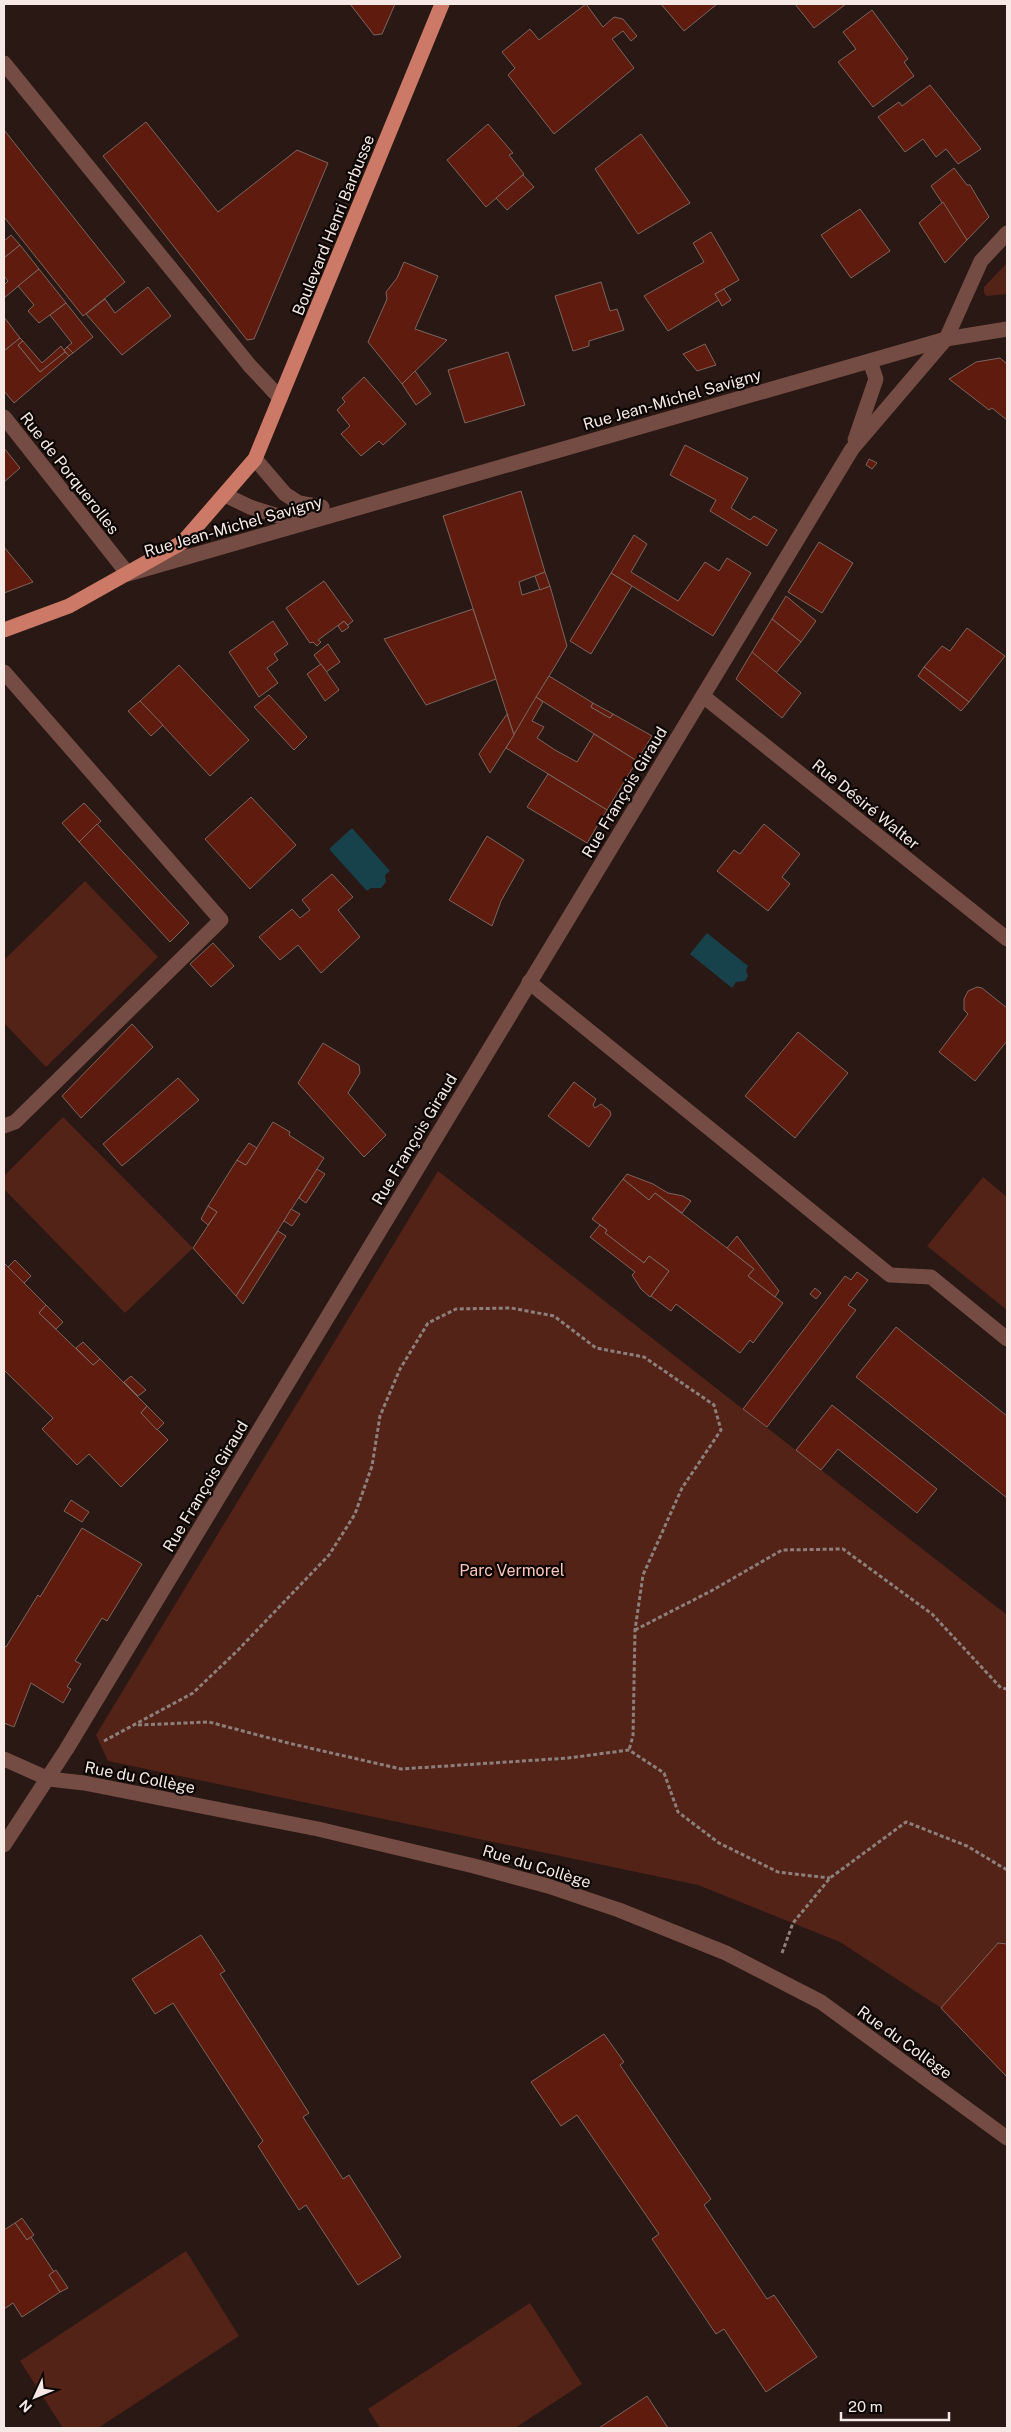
<svg xmlns="http://www.w3.org/2000/svg" width="1011" height="2432" font-family="'Public Sans',sans-serif">
<style>
.green{fill:#532318}
.water{fill:#17424c}
.building{fill:#5f1c0e;stroke:#7b655f}
.lines{fill:none;stroke-linecap:round;stroke-linejoin:round}
.path{stroke:#8e7f7b;stroke-width:3;stroke-dasharray:4 2.5;stroke-linecap:butt}
.minor{stroke:#744c43;stroke-width:15}
.major{stroke:#cc7a67;stroke-width:15}
.labels{text-anchor:middle;stroke-width:4.5;stroke-linejoin:round;paint-order:stroke}
.street-label{font-size:16px;fill:#f5e8e5;stroke:#0c0604}
.park-label{font-size:16px;fill:#fbc7ba;stroke:#0c0604}
</style>
<rect width="100%" height="100%" fill="#291814"/>
<g class="green">
<polygon points="1007,263 1007,294 987,296 984,293 984,287"/>
<polygon points="85,881 158,957 46,1067 4,1023 4,960"/>
<polygon points="63,1117 193,1248 125,1313 4,1189 4,1176"/>
<polygon points="438,1171 1007,1615 1007,2077 941,2008 840,1942 698,1885 108,1761 96,1735"/>
<polygon points="983,1177 1007,1197 1007,1310 927,1246"/>
<polygon points="186,2251 239,2336 98,2428 63,2428 20,2361"/>
<polygon points="530,2303 582,2384 515,2428 380,2428 368,2409"/>
</g>
<g class="water">
<polygon points="352,828 390,871 385,875 386,882 381,888 371,888 367,891 329,849"/>
<polygon points="707,933 748,966 746,970 748,976 745,981 736,982 732,988 690,954"/>
</g>
<g class="building">
<polygon points="350,4 395,4 382,34 374,35"/>
<polygon points="586,4 603,27 614,17 623,19 637,36 631,41 623,31 612,39 634,68 554,134 508,75 515,68 502,52 530,29 539,40"/>
<polygon points="661,4 717,4 684,31"/>
<polygon points="795,4 846,4 814,28"/>
<polygon points="872,10 908,59 904,62 914,76 873,107 838,62 856,49 843,32"/>
<polygon points="930,85 981,149 958,164 946,149 936,157 923,139 905,152 878,117 899,102 902,106"/>
<polygon points="146,122 218,212 297,150 328,163 254,339 247,340 103,156"/>
<polygon points="488,124 513,153 509,155 524,174 486,207 447,160"/>
<polygon points="4,130 125,282 83,316 4,217"/>
<polygon points="641,134 690,203 638,234 595,169"/>
<polygon points="954,168 967,185 970,185 989,217 967,240 931,186"/>
<polygon points="523,175 534,187 507,210 496,198"/>
<polygon points="943,202 967,240 945,263 919,223"/>
<polygon points="860,209 890,251 851,278 821,235"/>
<polygon points="711,232 739,280 715,294 719,300 668,331 644,296 704,262 693,243"/>
<polygon points="11,235 20,245 4,258 4,241"/>
<polygon points="20,245 39,269 4,298 4,285 8,281 4,276 4,258"/>
<polygon points="404,262 438,276 415,329 447,340 402,384 368,342 387,299 386,292 397,278"/>
<polygon points="39,269 66,303 39,323 28,311 34,305 18,286"/>
<polygon points="601,282 610,311 617,309 624,330 589,341 589,346 573,351 555,296"/>
<polygon points="148,287 171,316 122,355 86,314 105,299 115,313"/>
<polygon points="724,289 731,300 722,306 715,294"/>
<polygon points="66,303 93,337 73,353 67,347 72,343 50,315"/>
<polygon points="4,317 20,338 4,351"/>
<polygon points="20,338 23,341 18,345 40,372 65,352 69,356 14,403 4,391 4,351"/>
<polygon points="23,341 42,363 61,346 65,352 40,372 18,345"/>
<polygon points="705,344 716,365 697,371 683,354"/>
<polygon points="67,347 73,353 69,356 64,350"/>
<polygon points="508,352 525,405 465,423 448,370"/>
<polygon points="1000,358 1007,364 1007,420 992,408 989,410 949,379 976,362"/>
<polygon points="415,371 431,394 416,405 402,384"/>
<polygon points="364,377 406,424 383,445 379,441 361,456 341,434 350,426 337,410 345,402 342,398"/>
<polygon points="685,445 748,478 731,508 750,520 754,516 777,530 767,546 710,511 716,500 670,475"/>
<polygon points="4,448 20,468 4,482"/>
<polygon points="869,459 877,463 872,469 866,465"/>
<polygon points="521,491 545,572 519,582 522,595 550,586 567,646 514,735 443,516"/>
<polygon points="634,535 647,544 631,572 678,601 705,562 719,571 727,558 751,573 713,636 611,573"/>
<polygon points="819,542 853,563 822,613 788,592"/>
<polygon points="4,547 33,582 4,593"/>
<polygon points="545,572 550,586 540,590 535,576"/>
<polygon points="611,573 632,586 591,654 570,641"/>
<polygon points="324,581 353,621 348,625 344,621 318,640 321,642 317,646 313,642 310,643 286,608"/>
<polygon points="786,596 816,621 801,642 772,619"/>
<polygon points="473,609 496,679 426,705 384,639"/>
<polygon points="772,619 801,642 776,673 752,652"/>
<polygon points="273,621 288,644 274,654 278,660 267,668 278,683 259,697 229,652"/>
<polygon points="344,621 349,627 342,632 338,626"/>
<polygon points="967,628 1005,656 969,702 924,667 942,646 950,651"/>
<polygon points="328,644 340,662 326,672 314,655"/>
<polygon points="752,652 801,693 782,718 736,679"/>
<polygon points="321,664 339,690 325,701 307,674"/>
<polygon points="179,665 249,740 210,776 140,701"/>
<polygon points="924,667 969,702 961,711 918,676"/>
<polygon points="549,676 593,703 591,707 610,718 613,714 652,736 637,761 536,697"/>
<polygon points="269,695 307,737 294,750 254,707"/>
<polygon points="536,697 543,702 532,721 544,727 537,738 555,750 577,762 594,734 637,761 607,810 506,748"/>
<polygon points="140,701 163,725 151,736 128,711"/>
<polygon points="593,703 613,714 610,718 591,707"/>
<polygon points="507,714 514,735 490,773 479,754"/>
<polygon points="548,774 607,810 587,843 527,807"/>
<polygon points="251,797 296,845 250,889 205,839"/>
<polygon points="84,803 101,821 79,842 62,823"/>
<polygon points="97,824 189,923 170,942 79,842"/>
<polygon points="764,824 800,854 782,877 790,884 768,911 717,871 734,850 740,854"/>
<polygon points="487,836 524,860 501,901 492,926 449,900"/>
<polygon points="332,874 353,897 338,910 360,937 321,973 298,945 280,960 259,937 292,909 300,918 310,910 302,900"/>
<polygon points="213,943 234,966 211,987 190,964"/>
<polygon points="977,987 982,988 1007,1008 1007,1041 975,1081 939,1052 968,1014 964,1010 964,999 968,991"/>
<polygon points="132,1024 153,1047 81,1118 62,1096"/>
<polygon points="798,1032 848,1073 795,1138 745,1096"/>
<polygon points="323,1043 359,1065 360,1073 348,1093 386,1135 364,1157 298,1083"/>
<polygon points="178,1078 199,1100 122,1166 103,1144"/>
<polygon points="574,1082 596,1099 593,1105 595,1108 601,1104 610,1111 611,1115 589,1147 548,1116"/>
<polygon points="273,1122 290,1132 289,1135 324,1158 236,1296 193,1248 217,1212 208,1206 237,1160 246,1165"/>
<polygon points="249,1143 257,1148 246,1165 237,1160"/>
<polygon points="317,1169 325,1174 306,1203 299,1198"/>
<polygon points="627,1174 653,1184 668,1193 683,1196 691,1201 682,1213 655,1193 649,1200 623,1179"/>
<polygon points="623,1179 649,1200 655,1193 727,1248 754,1269 748,1276 783,1303 753,1343 750,1340 740,1353 676,1304 671,1311 651,1296 669,1271 649,1256 644,1263 605,1233 607,1230 592,1219"/>
<polygon points="208,1206 217,1212 208,1225 201,1219"/>
<polygon points="291,1209 300,1214 292,1226 284,1221"/>
<polygon points="600,1225 607,1230 605,1233 644,1263 649,1256 669,1271 650,1297 641,1289 632,1275 635,1272 590,1237"/>
<polygon points="278,1231 286,1236 243,1304 236,1296"/>
<polygon points="737,1236 779,1291 775,1297 748,1276 754,1269 727,1248"/>
<polygon points="15,1260 31,1276 24,1283 8,1267"/>
<polygon points="4,1263 46,1305 39,1313 93,1365 100,1359 147,1406 141,1413 168,1440 121,1487 89,1454 77,1465 42,1429 53,1418 4,1370"/>
<polygon points="857,1272 868,1280 848,1305 856,1310 767,1427 743,1409 845,1276 851,1280"/>
<polygon points="815,1288 821,1293 816,1299 810,1294"/>
<polygon points="46,1305 63,1322 56,1329 39,1313"/>
<polygon points="896,1327 1007,1416 1007,1498 856,1377"/>
<polygon points="83,1342 100,1359 93,1365 76,1348"/>
<polygon points="131,1376 146,1390 138,1396 124,1382"/>
<polygon points="832,1405 937,1489 917,1513 838,1449 821,1470 796,1450"/>
<polygon points="147,1406 164,1423 157,1430 141,1413"/>
<polygon points="71,1500 89,1512 82,1522 64,1511"/>
<polygon points="82,1528 142,1564 107,1621 102,1618 75,1661 81,1664 67,1687 71,1689 63,1703 31,1683 14,1727 4,1723 4,1646 6,1647 38,1595 40,1597"/>
<polygon points="201,1935 225,1971 220,1974 309,2113 303,2117 343,2179 349,2175 401,2257 358,2285 306,2205 299,2210 258,2146 263,2141 173,2003 155,2014 132,1979"/>
<polygon points="998,1943 1007,1944 1007,2077 941,2008"/>
<polygon points="604,2034 624,2062 620,2065 711,2199 704,2205 767,2299 774,2295 817,2357 766,2392 724,2329 716,2334 652,2239 659,2234 577,2115 561,2126 531,2082"/>
<polygon points="22,2218 34,2235 27,2240 15,2223"/>
<polygon points="15,2223 27,2240 31,2237 54,2272 49,2275 60,2292 22,2317 13,2303 4,2309 4,2230"/>
<polygon points="56,2270 68,2288 60,2292 49,2275"/>
<polygon points="647,2396 668,2428 599,2428"/>
</g>
<g class="lines">
<g class="path">
<polyline points="635,1630 711,1591 782,1550 843,1549 932,1614 1001,1688 1007,1689"/>
<polyline points="138,1725 209,1722 288,1743 401,1769 568,1758 629,1750 664,1773 678,1812 719,1843 778,1872 830,1878"/>
<polyline points="104,1741 193,1693 238,1650 329,1555 355,1514 372,1466 380,1416 400,1369 428,1323 456,1309 511,1308 554,1316 596,1348 644,1357 714,1405 721,1430 682,1488 643,1575 635,1630 633,1736 629,1750"/>
<polyline points="782,1953 793,1923 830,1878 906,1822 967,1846 1007,1870"/>
</g>
<g class="minor">
<polyline points="4,63 250,366 280,398"/>
<polyline points="4,417 128,574 946,339 1007,329"/>
<polyline points="855,440 876,379 870,361"/>
<polyline points="255,459 285,494 299,503 322,507"/>
<polyline points="225,495 250,507 278,516 319,513"/>
<polyline points="4,672 221,920 15,1122 4,1126"/>
<polyline points="703,696 1007,939"/>
<polyline points="529,982 890,1275 931,1277 1007,1339"/>
<polyline points="4,1759 49,1779 84,1783 318,1829 474,1866 548,1886 619,1910 726,1953 821,2002 1007,2138"/>
<polyline points="4,1845 66,1750 852,449 946,339 981,261 1007,233"/>
</g>
<polyline class="major" points="4,630 69,606 183,542 255,459 442,4"/>
</g>
<g class="labels">
<g class="street-label">
<text transform="translate(333 225) rotate(-68)" y="6">Boulevard Henri Barbusse</text>
<text transform="translate(672 399) rotate(-16)" y="6">Rue Jean-Michel Savigny</text>
<text transform="translate(70 473) rotate(52)" y="6">Rue de Porquerolles</text>
<text transform="translate(233 526) rotate(-16)" y="6">Rue Jean-Michel Savigny</text>
<text transform="translate(624 792) rotate(-59)" y="6">Rue François Giraud</text>
<text transform="translate(866 804) rotate(39)" y="6">Rue Désiré Walter</text>
<text transform="translate(414 1139) rotate(-59)" y="6">Rue François Giraud</text>
<text transform="translate(205 1486) rotate(-59)" y="6">Rue François Giraud</text>
<text transform="translate(140 1777) rotate(11)" y="6">Rue du Collège</text>
<text transform="translate(537 1866) rotate(17)" y="6">Rue du Collège</text>
<text transform="translate(905 2042) rotate(36)" y="6">Rue du Collège</text>
</g>
<g class="park-label">
<text x="512" y="1576">Parc Vermorel</text>
</g>
</g>
<rect width="1011" height="2432" fill="none" stroke="#f5e8e5" stroke-width="10"/>
<g transform="translate(35 2397) rotate(226)" stroke="#0c0604" stroke-width="4" paint-order="stroke">
<path d="M0-4L9 19L0 12L-9 19Z" fill="#f5e8e5"/>
<text y="-8" font-size="14" font-weight="bold" text-anchor="middle" fill="#f5e8e5">N</text>
</g>
<path d="M841 2412v8h108v-8" fill="none" stroke="#f5e8e5" stroke-width="2.5"/>
<text x="848" y="2412" font-size="15" fill="#f5e8e5" stroke="#0c0604" stroke-width="4" paint-order="stroke">20 m</text>
</svg>
